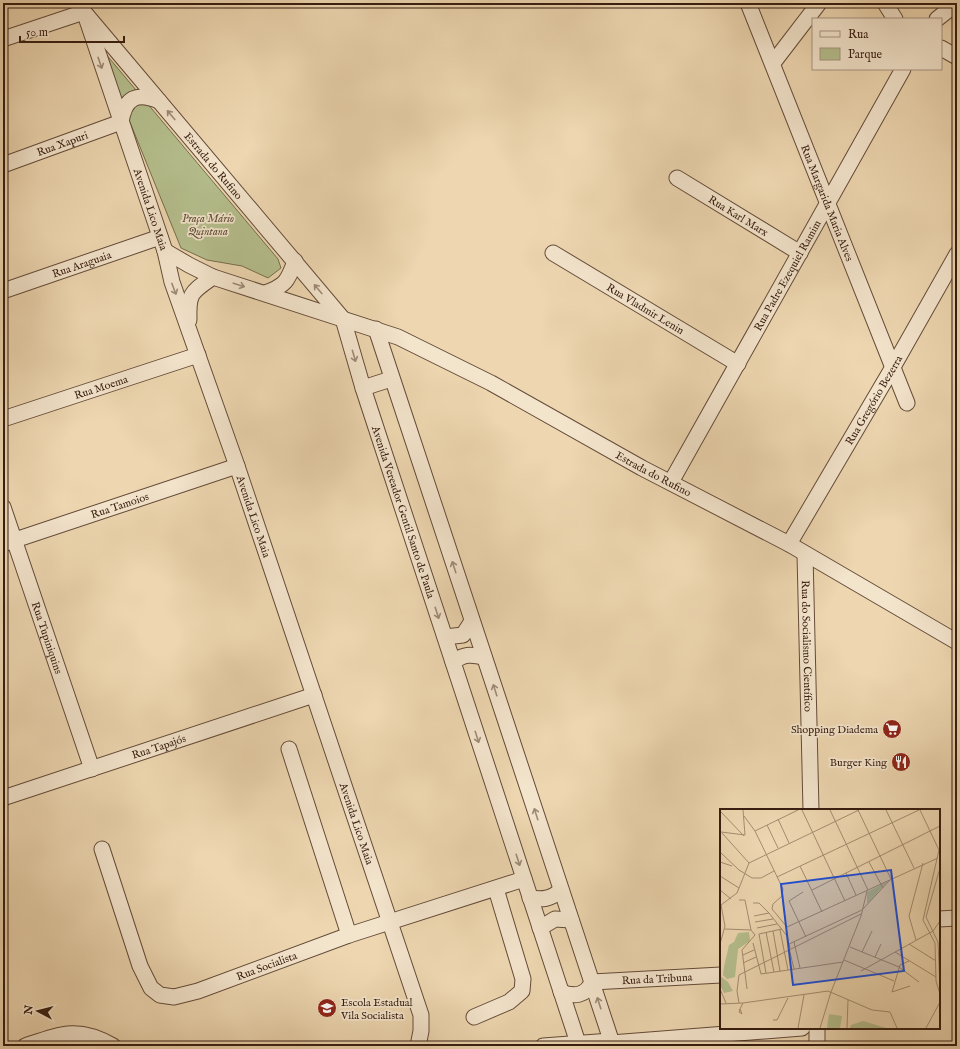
<svg xmlns="http://www.w3.org/2000/svg" width="960" height="1049" font-family="'IM FELL English',serif">
<style>
.green{fill:#b5be8d;stroke:#766e4e}
.lines{fill:none;stroke-linecap:round;stroke-linejoin:round}
.minor-casing{stroke:#644b38;stroke-width:17}
.minor{stroke:#f3e4cc;stroke-width:15}
.oneway{stroke:#9e8a77}
.labels{text-anchor:middle;stroke-width:3.5;stroke-linejoin:round;paint-order:stroke}
.street-label{font-size:11px;fill:#371d10;stroke:#f3e4cc}
.park-label{font-size:11px;font-style:italic;fill:#5d4d36;stroke:#f3e4cc}
.poi-label{font-size:11px;fill:#371d10;stroke:#f3e4cc;text-anchor:end}
.inset-road{fill:none;stroke:#a48c70;stroke-width:1}
.view{fill:#1d4ed8;fill-opacity:0.15;stroke:#1d4ed8;stroke-width:2}
.inset-edge{fill:none;stroke:#371d10;stroke-width:2}
</style>
<rect width="100%" height="100%" fill="#edd6b0"/>
<filter id="stains"><feTurbulence type="fractalNoise" baseFrequency=".005" numOctaves="4"/><feColorMatrix values="0 0 0 0 .2 0 0 0 0 .09 0 0 0 0 .02 0 0 0 .5 -.17"/></filter>
<radialGradient id="worn" r=".72"><stop offset=".6" stop-color="#630" stop-opacity="0"/><stop offset="1" stop-color="#630" stop-opacity=".3"/></radialGradient>
<polygon class="green" points="99,46 278,259 281,268 268,278 242,266 207,260 181,248"/>
<g class="lines">
<defs>
<g id="minor">
<path id="s1" d="M748,3l159,400"/>
<polyline points="885,3 895,19"/>
<path id="s2" d="M84,12l259,307 20,69 215,655"/>
<path id="s3" d="M86,17l79,234 7,31 65,184 184,549v16l-3,15"/>
<polyline points="937,19 957,3"/>
<polyline points="3,39 84,12"/>
<polyline points="941,48 957,57"/>
<polyline points="773,63 819,3"/>
<path id="s4" d="M3,165l118,-43c4,-25 16,-30 38,-21"/>
<path id="s5" d="M677,178l123,75"/>
<path id="s6" d="M165,251l24,14 24,12 185,60 93,46 151,85 147,76 168,98"/>
<path id="s7" d="M553,253l185,111"/>
<path id="s8" d="M3,291l157,-54"/>
<path d="M265,293c20,-7 23,-12 30,-32"/>
<path d="M189,320c-1,-28 3,-28 24,-43"/>
<polyline points="376,329 613,1046"/>
<polyline points="363,388 391,379"/>
<path id="s9" d="M3,419l195,-64"/>
<path id="s10" d="M671,482l232,-413"/>
<path id="s11" d="M3,507l89,262"/>
<path id="s12" d="M3,544l234,-78"/>
<path id="s13" d="M789,544l104,-177 64,-113"/>
<path id="s14" d="M805,554l6,256"/>
<polyline points="445,637 463,635 472,621"/>
<path d="M453,662c11,-8 17,-8 31,-5"/>
<polyline points="289,749 349,935"/>
<path id="s15" d="M3,798l311,-103"/>
<path id="s16" d="M102,849l38,117 11,22 9,7 14,2 24,-6 151,-56 175,-56"/>
<path d="M530,898c13,2 21,1 31,-8"/>
<polyline points="939,919 957,918"/>
<polyline points="540,928 555,919 571,920"/>
<path id="s17" d="M561,992c13,5 25,4 31,-10l129,-7"/>
<polyline points="474,1017 509,1002 522,991 523,979 496,889"/>
<polyline points="817,1028 817,1046"/>
<polyline points="611,1043 802,1028"/>
<path d="M25,1046c36,-12 53,-20 88,0"/>
<polyline points="543,1046 611,1041"/>
</g>
</defs>
<use href="#minor" class="minor-casing"/>
<use href="#minor" class="minor"/>
</g>
<defs><path id="oneway-shaft" d="M-6 0H5M1.5-3L5.5 0L1.5 3" fill="none" stroke-width="1.6" stroke-linecap="round" stroke-linejoin="round"/></defs>
<g class="oneway">
<use href="#oneway-shaft" transform="translate(100 63) rotate(71)"/>
<use href="#oneway-shaft" transform="translate(171 115) rotate(-130)"/>
<use href="#oneway-shaft" transform="translate(239 285) rotate(18)"/>
<use href="#oneway-shaft" transform="translate(174 289) rotate(69)"/>
<use href="#oneway-shaft" transform="translate(318 289) rotate(-130)"/>
<use href="#oneway-shaft" transform="translate(354 356) rotate(74)"/>
<use href="#oneway-shaft" transform="translate(454 567) rotate(-108)"/>
<use href="#oneway-shaft" transform="translate(437 613) rotate(72)"/>
<use href="#oneway-shaft" transform="translate(495 690) rotate(-108)"/>
<use href="#oneway-shaft" transform="translate(477 737) rotate(72)"/>
<use href="#oneway-shaft" transform="translate(536 814) rotate(-108)"/>
<use href="#oneway-shaft" transform="translate(518 860) rotate(72)"/>
<use href="#oneway-shaft" transform="translate(599 1003) rotate(-108)"/>
</g>
<defs>
<symbol id="supermarket-disc" viewBox="-11 -11 22 22"><circle r="9.5" fill="#8f2418" stroke="#f3e4cc"/><path d="M-6-5.5h2.5l.6 2H6L4.5 2H-2.5L-4.4-4H-6ZM-1.5 3.2a1.3 1.3 0 1 0 .1 0ZM3 3.2a1.3 1.3 0 1 0 .1 0Z" fill="#fff"/></symbol>
<symbol id="restaurant-disc" viewBox="-11 -11 22 22"><circle r="9.5" fill="#8f2418" stroke="#f3e4cc"/><path d="M-5-6h1v4h1v-4h1v4h1v-4h1v5L-1.5 .5V6h-2V.5L-5-1ZM5-6V6H3V1.5H1.5Q1.5-4 5-6Z" fill="#fff"/></symbol>
<symbol id="school-disc" viewBox="-11 -11 22 22"><circle r="9.5" fill="#8f2418" stroke="#f3e4cc"/><path d="M0-5L7-2L0 1L-7-2ZM-4 1L0 2.5L4 1V4Q0 6-4 4Z" fill="#fff"/></symbol>
</defs>
<g fill-rule="evenodd">
<use href="#supermarket-disc" x="881" y="718" width="22" height="22"/>
<use href="#restaurant-disc" x="890" y="751" width="22" height="22"/>
<use href="#school-disc" x="316" y="997" width="22" height="22"/>
</g>
<g class="labels">
<g class="street-label">
<text dy="4" stroke="none"><textPath href="#s4" startOffset="63">Rua Xapuri</textPath></text>
<text dy="4" stroke="none"><textPath href="#s2" startOffset="201">Estrada do Rufino</textPath></text>
<text dy="4" stroke="none"><textPath href="#s1" startOffset="215">Rua Margarida Maria Alves</textPath></text>
<text dy="4" stroke="none"><textPath href="#s3" startOffset="203">Avenida Lico Maia</textPath></text>
<text dy="4" stroke="none"><textPath href="#s5" startOffset="72">Rua Karl Marx</textPath></text>
<text dy="4" stroke="none"><textPath href="#s8" startOffset="83">Rua Araguaia</textPath></text>
<text dy="4" stroke="none"><textPath href="#s10" startOffset="237">Rua Padre Ezequiel Ramim</textPath></text>
<text dy="4" stroke="none"><textPath href="#s7" startOffset="108">Rua Vladmir Lenin</textPath></text>
<text dy="4" stroke="none"><textPath href="#s9" startOffset="103">Rua Moema</textPath></text>
<text dy="4" stroke="none"><textPath href="#s13" startOffset="167">Rua Gregório Bezerra</textPath></text>
<text dy="4" stroke="none"><textPath href="#s6" startOffset="539">Estrada do Rufino</textPath></text>
<text dy="4" stroke="none"><textPath href="#s12" startOffset="123">Rua Tamoios</textPath></text>
<text dy="4" stroke="none"><textPath href="#s2" startOffset="604">Avenida Vereador Gentil Santo de Paula</textPath></text>
<text dy="4" stroke="none"><textPath href="#s3" startOffset="527">Avenida Lico Maia</textPath></text>
<text dy="4" stroke="none"><textPath href="#s11" startOffset="138">Rua Tupiniquins</textPath></text>
<text dy="4" stroke="none"><textPath href="#s14" startOffset="92">Rua do Socialismo Científico</textPath></text>
<text dy="4" stroke="none"><textPath href="#s15" startOffset="164">Rua Tapajós</textPath></text>
<text dy="4" stroke="none"><textPath href="#s3" startOffset="851">Avenida Lico Maia</textPath></text>
<text dy="4" stroke="none"><textPath href="#s16" startOffset="271">Rua Socialista</textPath></text>
<text dy="4" stroke="none"><textPath href="#s17" startOffset="102">Rua da Tribuna</textPath></text>
</g>
<g class="park-label">
<text x="208" y="222">Praça Mário<tspan x="208" dy="13">Quintana</tspan></text>
</g>
<g class="poi-label">
<text x="878" y="733">Shopping Diadema</text>
<text x="887" y="766">Burger King</text>
<text x="341" y="1006" text-anchor="start">Escola Estadual<tspan x="341" dy="13">Vila Socialista</tspan></text>
</g>
</g>
<g transform="translate(720 809)">
<rect width="220" height="220" fill="#edd6b0"/>
<path d="M168,72l-20,22h-1v-11zM29,123l1,9 -12,8 -3,28 -8,2 -4,-4 1,-8 5,-22 5,-3 4,-9zM0,167l8,6 5,9 -9,2 -4,-8zM109,205l13,2 -2,12h-13zM143,212l23,7h-36l1,-3z" fill="#b5be8d"/>
<path class="inset-road" d="M82,1l43,91M110,1l38,80M138,1l33,69M166,1l28,58M200,1l19,40M0,2l24,25M24,7l11,15 28,58 -1,7 -9,8 -1,5 15,18 151,-69M58,10l11,24M47,16l11,23M35,22l43,-21M1,23l24,3 -2,-25M2,24l27,30M219,41l-16,70 12,23 1,38 4,13M0,43l19,18 13,8h9l13,-7M0,53l12,4M149,53l14,26M80,57l22,46M220,59l-14,49 12,25 2,44M126,64l10,22M0,67l19,12M57,68l142,-67M0,81l11,9M92,81l128,-64M83,83l-14,9 17,36M19,91h6l6,30 4,5 -13,15 5,39M33,94h6l10,10 18,23 3,12M34,107l15,-3M35,113l18,-3M37,119l20,-4M5,120l26,1M60,121l8,40M53,122l7,40M46,123l8,40M196,131l-7,-24 14,-53M74,133l6,26M33,134l8,31 82,-12M0,135l5,-18 -4,-21 16,-12 12,-30 110,-53M69,135l73,-34 28,-30M189,135l27,17M130,138l49,20 20,15M69,139l5,21M142,143l10,-21M175,143l41,25M23,146l11,-5M155,148l6,-13M124,151l50,21M189,152l-9,4 -8,27 18,-6M23,154l13,-6M141,162l72,-40 7,-10M46,164l-7,-39 23,-5M0,180l6,14M19,194l-2,-12 2,-16 122,-61M0,195l23,-1 85,-12 44,19 18,2 7,16M20,200l2,5 -3,-2 1,-3 3,-6M53,211h4l11,-22M78,219l6,-33M100,219l11,-36 30,-76 6,-25M127,219l1,-28M206,219l14,-26"/>
<path class="view" d="M171,61l13,101 -111,14 -12,-101z"/>
<rect width="220" height="220" class="inset-edge"/>
</g>
<rect width="960" height="1049" fill="none" stroke="#edd6b0" stroke-width="16"/>
<rect x="4" y="4" width="952" height="1041" fill="none" stroke="#371d10" stroke-width="2"/>
<rect x="8" y="8" width="944" height="1033" fill="none" stroke="#371d10"/>
<rect x="812" y="18" width="130" height="52" fill="#f3e4cc" stroke="#a89481"/>
<rect x="820" y="31" width="20" height="6" fill="#f3e4cc" stroke="#a89481"/>
<text x="848" y="38" font-size="12" fill="#371d10">Rua</text>
<rect x="820" y="48" width="20" height="12" fill="#b5be8d" stroke="#a89481"/>
<text x="848" y="58" font-size="12" fill="#371d10">Parque</text>
<g transform="translate(38 1011) rotate(277)" stroke="#f3e4cc" stroke-width="3" paint-order="stroke">
<path d="M0-3L7 15L0 10L-7 15Z" fill="#371d10"/>
<text y="-6" font-size="11" font-weight="bold" text-anchor="middle" fill="#371d10">N</text>
</g>
<path d="M20 36v6h104v-6" fill="none" stroke="#371d10" stroke-width="2"/>
<text x="26" y="36" font-size="12" fill="#371d10" stroke="#f3e4cc" stroke-width="3" paint-order="stroke">50 m</text>
<rect width="100%" height="100%" filter="url(#stains)"/>
<rect width="100%" height="100%" fill="url(#worn)"/>
</svg>
